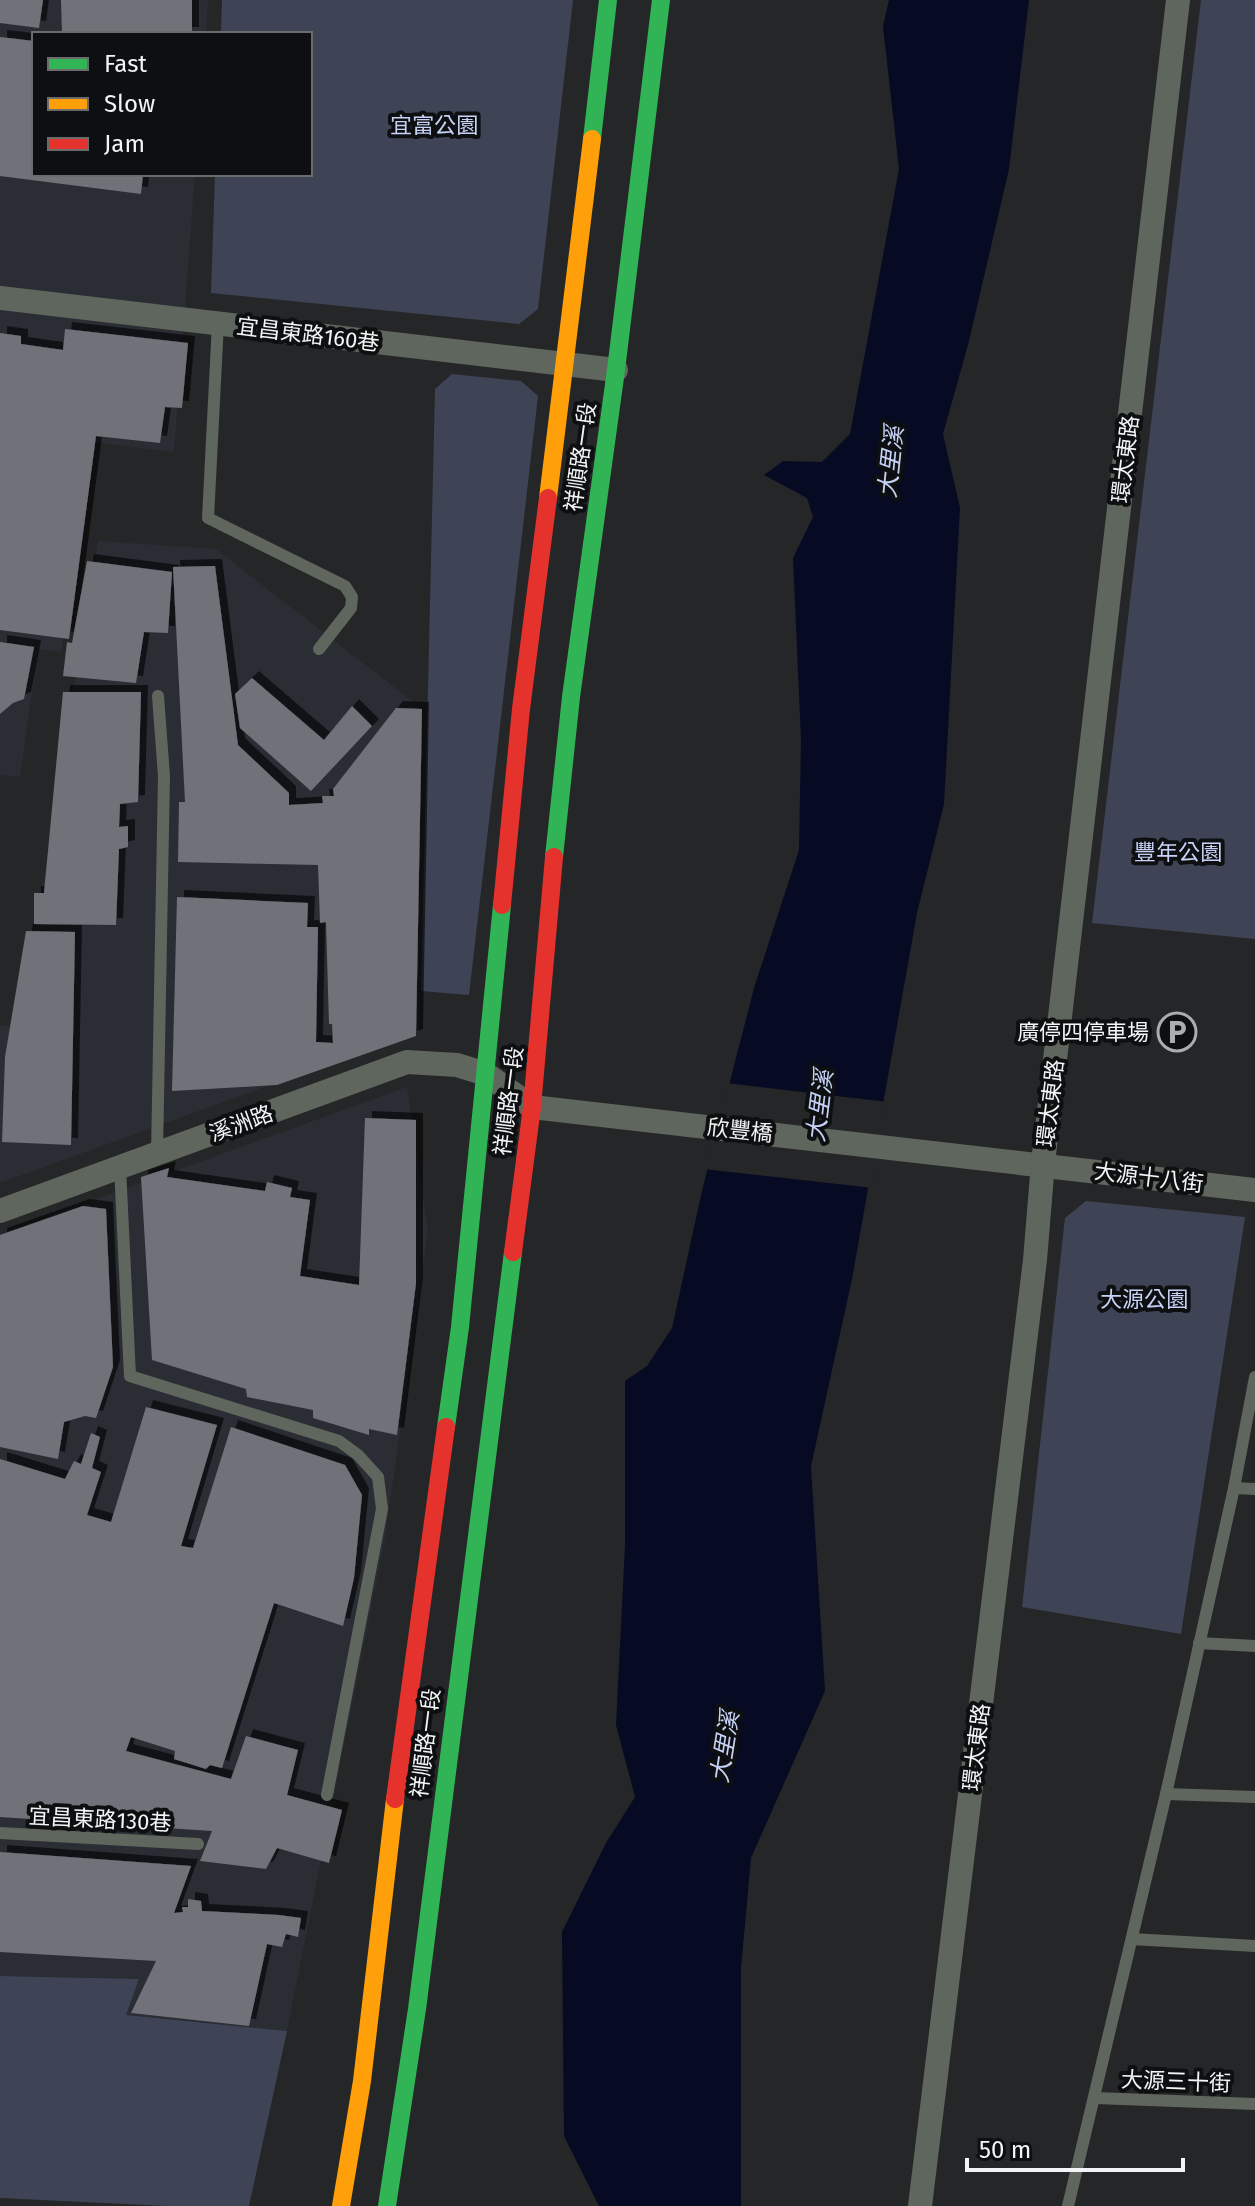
<svg xmlns="http://www.w3.org/2000/svg" width="1255" height="2206" font-family="'Fira Sans','Noto Sans TC',sans-serif">
<style>
.built{fill:#2a2d34}
.green{fill:#3e4456}
.water{fill:#060a22}
.pier{fill:#252627}
.building{fill:#6f7179;filter:url(#shadow)}
.lines{fill:none;stroke-linecap:round;stroke-linejoin:round}
.lane{stroke:#5f665d;stroke-width:12}
.street{stroke:#5f665d;stroke-width:24}
.fast{stroke:#30b455;stroke-width:18}
.slow{stroke:#ff9f0a;stroke-width:18}
.jam{stroke:#e5322d;stroke-width:18}
.labels{text-anchor:middle;stroke-width:8;stroke-linejoin:round;paint-order:stroke}
.park-label{font-size:22px;fill:#c6d3f7;stroke:#0e0f10}
.street-label{font-size:22px;fill:#f3f4f6;stroke:#0e0f10}
.poi-label{font-size:22px;fill:#f3f4f6;stroke:#0e0f10;text-anchor:end}
.water-label{font-size:24px;font-style:italic;fill:#c5d2f6;stroke:#0e0f10}
</style>
<defs>
<filter id="shadow"><feDropShadow dx="7" dy="-7" stdDeviation="0" flood-color="#0009"/></filter>
</defs>
<rect width="100%" height="100%" fill="#252627"/>
<g class="built">
<polygon points="0,0 208,0 206,34 34,34 34,174 195,174 174,452 94,442 61,652 38,649 20,777 0,775"/>
<polygon points="98,541 216,549 420,707 419,1031 0,1183 0,1025 20,1027"/>
<polygon points="407,1087 428,1230 385,1538 287,2031 125,2015 139,1979 0,1976 0,1234"/>
</g>
<g class="green">
<polygon points="222,0 573,0 538,309 519,324 211,293 215,174 310,174 310,34 221,34"/>
<polygon points="1201,0 1255,0 1255,939 1092,923"/>
<polygon points="452,374 521,381 538,396 469,995 421,991 435,389"/>
<polygon points="1086,1201 1245,1217 1181,1634 1022,1607 1065,1218"/>
<polygon points="0,1976 139,1979 126,2015 287,2031 249,2206 167,2206 0,2198"/>
</g>
<polygon class="water" points="889,0 1029,0 1009,169 969,341 943,434 960,508 944,804 917,913 852,1279 811,1466 825,1691 751,1858 741,1968 741,2206 599,2206 564,2136 562,1932 606,1843 635,1797 616,1725 625,1546 625,1381 647,1366 672,1328 702,1191 754,988 799,850 801,740 793,558 813,517 807,498 764,475 783,461 822,462 850,434 899,169 883,26"/>
<polygon class="pier" points="726,1083 888,1102 873,1188 703,1169"/>
<g class="building">
<polygon points="0,0 43,0 39,28 0,23"/>
<polygon points="61,0 192,0 192,34 62,34"/>
<polygon points="0,37 34,41 34,174 143,174 141,194 0,176"/>
<polygon points="65,329 188,343 182,408 165,407 160,443 96,436 69,639 0,630 0,333 21,336 21,344 63,350"/>
<polygon points="87,561 172,572 168,633 144,632 136,683 63,676 67,642 72,643"/>
<polygon points="215,566 238,745 289,793 289,805 323,803 322,796 334,796 333,789 396,708 422,709 416,1036 277,1085 172,1091 177,897 308,903 307,927 318,927 316,1042 333,1043 332,1024 329,1024 326,922 320,923 318,865 178,862 179,802 185,802 173,567"/>
<polygon points="0,642 34,647 24,699 13,703 0,714"/>
<polygon points="252,678 324,740 352,706 372,726 311,791 240,728 235,694"/>
<polygon points="63,692 141,692 138,802 120,804 119,827 128,826 128,847 119,849 116,925 34,924 34,893 44,893"/>
<polygon points="26,931 75,932 71,1145 2,1142 5,1057"/>
<polygon points="365,1118 416,1120 416,1283 397,1435 369,1429 369,1435 313,1418 313,1410 247,1397 246,1389 152,1360 141,1177 169,1168 167,1177 265,1191 267,1182 292,1188 290,1197 310,1200 300,1276 359,1285"/>
<polygon points="83,1206 106,1209 113,1367 96,1418 85,1416 64,1422 58,1459 0,1447 0,1235"/>
<polygon points="146,1407 217,1425 181,1546 193,1548 231,1427 345,1465 362,1495 354,1578 343,1626 274,1603 222,1768 210,1765 206,1769 174,1759 175,1751 131,1737 126,1751 231,1779 246,1736 298,1750 287,1795 342,1810 329,1863 277,1848 266,1869 200,1861 212,1831 0,1817 0,1459 65,1479 74,1461 81,1464 91,1433 100,1437 92,1468 101,1472 87,1515 111,1522"/>
<polygon points="0,1852 191,1866 174,1913 183,1912 182,1907 188,1907 188,1899 201,1901 202,1911 279,1915 301,1918 298,1937 286,1934 282,1947 267,1944 249,2026 131,2013 156,1961 0,1952"/>
</g>
<g class="lines">
<g class="lane">
<polyline points="218,323 208,518 345,586 352,597 351,608 319,649"/>
<polyline points="157,1154 164,776 158,696"/>
<polyline points="120,1167 130,1376 339,1441 358,1455 378,1477 382,1509 327,1795"/>
<polyline points="1234,1488 1255,1489"/>
<polyline points="1199,1643 1255,1646"/>
<polyline points="1166,1794 1255,1797"/>
<polyline points="0,1833 198,1844"/>
<polyline points="1132,1939 1255,1946"/>
<polyline points="1095,2098 1255,2104"/>
<polyline points="1068,2206 1166,1794 1234,1488 1255,1377"/>
</g>
<g class="street">
<polyline points="0,298 616,370"/>
<polyline points="0,1211 407,1062 457,1065 486,1074 532,1107 1255,1190"/>
<polyline points="920,2206 1035,1260 1043,1163 1178,0"/>
</g>
<g class="fast">
<polyline points="592,139 608,0"/>
<polyline points="554,857 571,697 616,370 661,0"/>
<polyline points="446,1427 460,1327 502,905"/>
<polyline points="387,2206 417,2009 513,1252"/>
</g>
<g class="slow">
<polyline points="548,498 592,139"/>
<polyline points="341,2206 362,2081 395,1799"/>
</g>
<g class="jam">
<polyline points="502,905 521,709 548,498"/>
<polyline points="513,1252 532,1107 554,857"/>
<polyline points="395,1799 446,1427"/>
</g>
</g>
<defs>
<symbol id="parking-ring" viewBox="-11 -11 22 22"><circle r="9.5" fill="#0e0f10" stroke="#abacae" stroke-width="1.5"/><path d="M-3.5-5.5H1a3.5 3.5 0 0 1 0 7H-1V5.5H-3.5ZM-1-3.4V-.6H.8a1.4 1.4 0 0 0 0-2.8Z" fill="#abacae"/></symbol>
</defs>
<g fill-rule="evenodd">
<use href="#parking-ring" x="1155" y="1010" width="44" height="44"/>
</g>
<g class="labels">
<g class="park-label">
<text x="434" y="133">宜富公園</text>
<text x="1178" y="860">豐年公園</text>
<text x="1144" y="1307">大源公園</text>
</g>
<g class="street-label">
<text transform="translate(308 334) rotate(7)" y="8">宜昌東路160巷</text>
<text transform="translate(580 457) rotate(-82)" y="8">祥順路一段</text>
<text transform="translate(1125 459) rotate(-83)" y="8">環太東路</text>
<text transform="translate(508 1101) rotate(-83)" y="8">祥順路一段</text>
<text transform="translate(1050 1103) rotate(-83)" y="8">環太東路</text>
<text transform="translate(241 1123) rotate(-20)" y="8">溪洲路</text>
<text transform="translate(740 1130) rotate(6)" y="8">欣豐橋</text>
<text transform="translate(1149 1177) rotate(7)" y="8">大源十八街</text>
<text transform="translate(425 1743) rotate(-83)" y="8">祥順路一段</text>
<text transform="translate(976 1747) rotate(-83)" y="8">環太東路</text>
<text transform="translate(100 1819) rotate(3)" y="8">宜昌東路130巷</text>
<text transform="translate(1176 2081) rotate(2)" y="8">大源三十街</text>
</g>
<g class="poi-label">
<text x="1149" y="1040">廣停四停車場</text>
</g>
<g class="water-label">
<text transform="translate(891 462) rotate(-84)" y="8">大里溪</text>
<text transform="translate(820 1106) rotate(-83)" y="8">大里溪</text>
<text transform="translate(725 1747) rotate(-81)" y="8">大里溪</text>
</g>
</g>
<rect x="32" y="32" width="280" height="144" fill="#0e0f10" stroke="#6a6b6c" stroke-width="2"/>
<rect x="48" y="58" width="40" height="12" fill="#30b455" stroke="#6a6b6c" stroke-width="2"/>
<text x="104" y="72" font-size="24" fill="#f3f4f6">Fast</text>
<rect x="48" y="98" width="40" height="12" fill="#ff9f0a" stroke="#6a6b6c" stroke-width="2"/>
<text x="104" y="112" font-size="24" fill="#f3f4f6">Slow</text>
<rect x="48" y="138" width="40" height="12" fill="#e5322d" stroke="#6a6b6c" stroke-width="2"/>
<text x="104" y="152" font-size="24" fill="#f3f4f6">Jam</text>
<path d="M967 2158v12h216v-12" fill="none" stroke="#f3f4f6" stroke-width="4"/>
<text x="979" y="2158" font-size="24" fill="#f3f4f6" stroke="#0e0f10" stroke-width="6" paint-order="stroke">50 m</text>
</svg>
